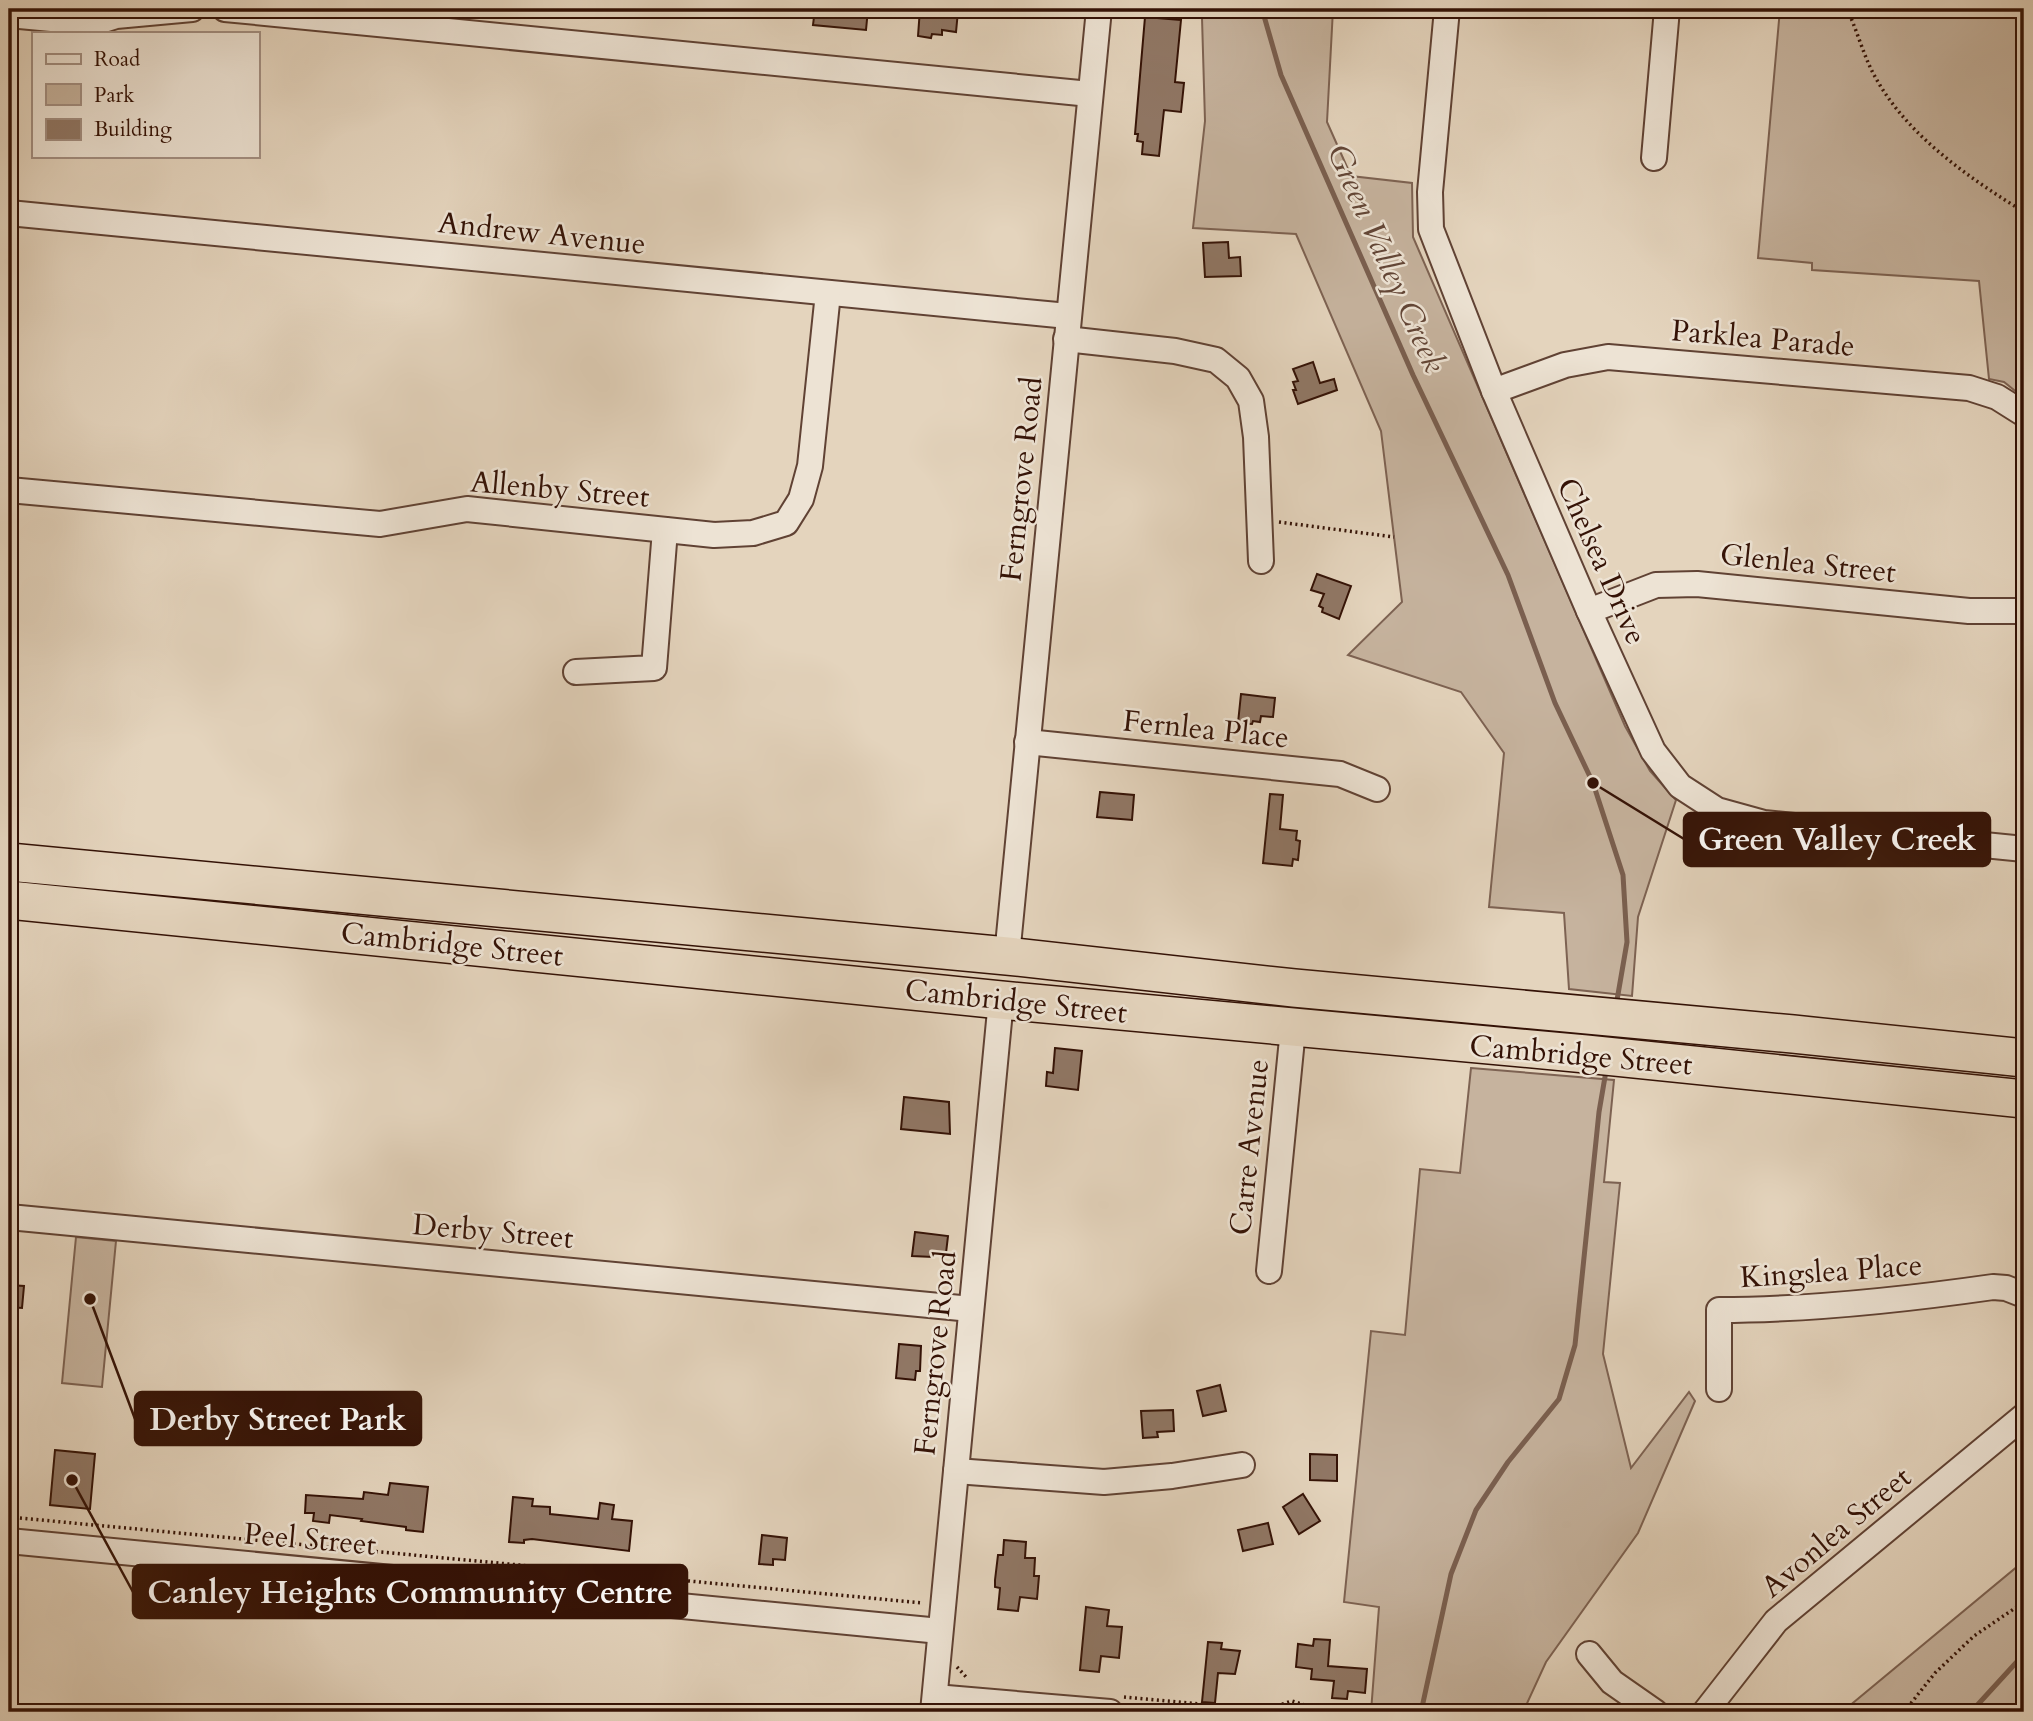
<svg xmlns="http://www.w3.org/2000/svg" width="2033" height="1721" font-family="Cardo,serif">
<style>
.green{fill:#c6b39e;stroke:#7d6252;stroke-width:2}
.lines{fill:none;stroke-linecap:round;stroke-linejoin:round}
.stream{stroke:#7a5f4f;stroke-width:5}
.building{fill:#907765;stroke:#341206;stroke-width:2}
.minor-casing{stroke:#604234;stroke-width:28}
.highway-casing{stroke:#341206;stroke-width:40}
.path{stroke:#341206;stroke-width:3.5;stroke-dasharray:2 3.5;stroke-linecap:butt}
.minor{stroke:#ede3d4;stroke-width:24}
.highway{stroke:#e4d4bd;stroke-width:37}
.labels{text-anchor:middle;stroke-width:5;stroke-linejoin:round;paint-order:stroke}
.street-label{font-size:30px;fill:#341206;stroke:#ede3d4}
.water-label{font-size:32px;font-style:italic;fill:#624536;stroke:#ede3d4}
.leader{fill:none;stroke:#341206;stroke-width:2.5}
.callout-dot{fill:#341206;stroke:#ede3d4;stroke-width:2.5}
.callout{fill:#341206;stroke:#341206;stroke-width:2.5}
.callout-label{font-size:32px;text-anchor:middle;font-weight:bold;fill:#fff}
</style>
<rect width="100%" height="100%" fill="#e4d4bd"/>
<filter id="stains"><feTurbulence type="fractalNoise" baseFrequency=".00286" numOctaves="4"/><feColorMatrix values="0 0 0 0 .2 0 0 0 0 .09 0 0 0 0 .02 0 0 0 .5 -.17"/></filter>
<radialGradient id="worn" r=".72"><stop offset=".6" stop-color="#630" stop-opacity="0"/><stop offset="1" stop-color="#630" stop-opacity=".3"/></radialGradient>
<g class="green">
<polygon points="1199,9 1333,9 1327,122 1351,176 1412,183 1413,237 1625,726 1650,771 1676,800 1638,917 1632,996 1569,989 1564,913 1489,907 1504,753 1461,692 1348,655 1402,602 1381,431 1296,234 1193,228 1205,121 1202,18"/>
<polygon points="1780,9 2024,9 2024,398 2004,382 1989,379 1979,281 1812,270 1812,263 1758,258"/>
<polygon points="1471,1068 1614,1080 1604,1182 1620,1183 1603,1354 1631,1468 1689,1392 1695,1401 1638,1533 1546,1662 1523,1712 1371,1712 1379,1607 1344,1602 1371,1331 1405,1335 1420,1169 1460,1173"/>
<polygon points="76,1237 116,1241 102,1387 62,1383"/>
<polygon points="2024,1561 2024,1712 1842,1712"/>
</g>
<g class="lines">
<g class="stream">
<polyline points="1262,9 1281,75 1413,375 1508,575 1555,703 1593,783 1623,875 1627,942 1616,1006"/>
<polyline points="1421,1712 1451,1574 1476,1510 1508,1462 1559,1399 1575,1345 1599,1112 1606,1071"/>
<polyline points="1971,1712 2024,1654"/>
</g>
</g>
<g class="building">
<polygon points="815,9 868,9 866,30 813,25"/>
<polygon points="920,9 958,11 956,32 942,30 942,35 932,34 931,38 918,36"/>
<polygon points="1145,17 1181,20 1175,82 1184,83 1181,112 1164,110 1159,156 1142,154 1143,142 1137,141 1138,134 1135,134"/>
<polygon points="1228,242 1229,258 1240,257 1241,276 1205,277 1203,243"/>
<polygon points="1313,362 1320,383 1334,379 1337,390 1298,404 1293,390 1296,390 1293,382 1298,381 1293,369"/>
<polygon points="1317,574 1351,586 1339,619 1322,612 1323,608 1319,606 1324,594 1311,590"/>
<polygon points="1241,694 1275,698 1273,717 1261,716 1260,722 1253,721 1252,724 1238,723"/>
<polygon points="1100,792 1134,795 1132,820 1097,817"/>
<polygon points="1270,794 1283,795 1280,829 1297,831 1296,840 1300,841 1298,860 1293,859 1292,866 1263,863"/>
<polygon points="1055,1048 1082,1051 1078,1090 1046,1086 1047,1072 1053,1073"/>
<polygon points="904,1097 949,1102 950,1134 901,1129"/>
<polygon points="915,1232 948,1236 946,1253 934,1252 933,1257 912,1256"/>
<polygon points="9,1285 24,1286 22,1308 9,1307"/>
<polygon points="899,1344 921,1346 920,1371 916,1371 915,1380 896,1378"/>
<polygon points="1220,1385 1226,1411 1203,1416 1197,1391"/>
<polygon points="1173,1410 1174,1431 1157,1432 1158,1437 1143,1438 1141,1411"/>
<polygon points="55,1450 95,1454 90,1509 50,1505"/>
<polygon points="1310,1454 1337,1455 1337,1481 1310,1480"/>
<polygon points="390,1483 428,1487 423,1532 406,1530 406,1527 361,1521 362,1519 330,1515 329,1523 313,1521 314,1513 305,1513 306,1495 363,1499 364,1492 388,1495"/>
<polygon points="1303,1494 1320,1521 1299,1534 1283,1507"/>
<polygon points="513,1497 533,1499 532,1506 550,1507 550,1514 598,1519 600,1503 614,1505 612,1519 632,1521 629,1551 532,1539 524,1540 524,1543 509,1542"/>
<polygon points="1268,1523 1273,1544 1243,1551 1238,1530"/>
<polygon points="762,1535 787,1538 785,1560 773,1559 773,1565 759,1564"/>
<polygon points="1004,1540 1026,1542 1025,1558 1035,1558 1034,1576 1039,1576 1037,1599 1020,1597 1018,1611 998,1609 1000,1588 995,1587 995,1580 998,1555 1003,1555"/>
<polygon points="1086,1607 1109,1610 1107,1626 1122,1627 1119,1658 1101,1656 1099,1672 1080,1670"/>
<polygon points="1314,1639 1330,1640 1328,1666 1367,1669 1365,1693 1348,1691 1347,1699 1332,1698 1334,1681 1311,1679 1312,1669 1296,1667 1298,1644 1313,1646"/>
<polygon points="1208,1642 1222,1643 1221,1649 1240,1651 1235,1674 1218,1673 1215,1703 1202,1702"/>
</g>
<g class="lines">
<defs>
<g id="minor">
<polyline points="225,9 1090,94"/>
<polyline points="1447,9 1430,192 1431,229 1494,391 1589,611 1653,751 1680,786 1717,810 1764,823 2024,849"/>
<polyline points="9,15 94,23 116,16 192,9"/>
<polyline points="1654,158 1667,9"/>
<polyline points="9,213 1068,316"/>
<polyline points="1066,339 1175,351 1216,360 1238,378 1251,401 1256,437 1261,561"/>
<polyline points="1494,391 1565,365 1608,357 1969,388 1997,397 2024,414"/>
<polyline points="9,490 380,524 467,509 714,535 753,533 786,523 801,499 810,466 828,293"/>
<polyline points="1589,611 1656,585 1697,584 1969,611 2024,611"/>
<polyline points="576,672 654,668 665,530"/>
<polyline points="1027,742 1340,774 1377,789"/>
<polyline points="1007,956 1099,9"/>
<polyline points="9,1217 971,1309"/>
<polyline points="1269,1271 1293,1029"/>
<path d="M1719,1389v-79c92,0 183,-10 274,-23l13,1 18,7"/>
<polyline points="956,1471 1104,1482 1172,1476 1242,1465"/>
<polyline points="9,1541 940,1631"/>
<polyline points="1589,1654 1612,1682 1655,1712"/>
<polyline points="935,1697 1110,1712"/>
<polyline points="933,1712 1001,1000"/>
<polyline points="1705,1712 1776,1621 2024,1416"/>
</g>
<g id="highway">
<polyline points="9,862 1007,956 1294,988 1793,1034 2024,1058"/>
<polyline points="9,900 1001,1000 1586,1054 2024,1099"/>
</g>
</defs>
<use href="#minor" class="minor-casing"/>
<use href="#highway" class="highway-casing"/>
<g class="path">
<path d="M1847,9c9,19 15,41 24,60 31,63 95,107 153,143"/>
<polyline points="1279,522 1394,537"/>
<polyline points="9,1517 923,1603"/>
<polyline points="957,1667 968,1679"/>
<polyline points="1124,1697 1264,1710 1292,1701 1305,1705 1313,1712"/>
<polyline points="1904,1712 1935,1673 1974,1636 2024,1602"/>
</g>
<use href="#minor" class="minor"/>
<use href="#highway" class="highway"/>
</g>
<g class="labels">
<g class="street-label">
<text transform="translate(542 233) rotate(6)" y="10">Andrew Avenue</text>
<text transform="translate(1763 338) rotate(5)" y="10">Parklea Parade</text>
<text transform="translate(1021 479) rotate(-84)" y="10">Ferngrove Road</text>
<text transform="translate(560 489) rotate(5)" y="10">Allenby Street</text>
<text transform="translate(1602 561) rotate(66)" y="10">Chelsea Drive</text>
<text transform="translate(1808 563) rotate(6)" y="10">Glenlea Street</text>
<text transform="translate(1206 729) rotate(6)" y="10">Fernlea Place</text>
<text transform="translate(452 944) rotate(6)" y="10">Cambridge Street</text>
<text transform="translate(1016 1001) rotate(6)" y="10">Cambridge Street</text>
<text transform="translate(1581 1055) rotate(5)" y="10">Cambridge Street</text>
<text transform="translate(1249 1147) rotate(-84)" y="10">Carre Avenue</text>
<text transform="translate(493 1231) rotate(5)" y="10">Derby Street</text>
<text transform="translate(1831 1271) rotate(-4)" y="10">Kingslea Place</text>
<text transform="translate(935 1353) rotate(-84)" y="10">Ferngrove Road</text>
<text transform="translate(1836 1532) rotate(-40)" y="10">Avonlea Street</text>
<text transform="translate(310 1539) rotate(5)" y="10">Peel Street</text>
</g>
<g class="water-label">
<text transform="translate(1387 258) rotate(66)" y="11">Green Valley Creek</text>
</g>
</g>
<path class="leader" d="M1593 783L1684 839M90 1299L135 1419M72 1480L133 1592"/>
<g class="callout-dot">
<circle cx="1593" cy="783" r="7"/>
<circle cx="90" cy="1299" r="7"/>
<circle cx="72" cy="1480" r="7"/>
</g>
<g class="callout">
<rect x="1684" y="813" width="306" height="53" rx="7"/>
<rect x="135" y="1392" width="286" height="53" rx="7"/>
<rect x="133" y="1565" width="554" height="53" rx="7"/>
</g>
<g class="callout-label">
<text x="1837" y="850">Green Valley Creek</text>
<text x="278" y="1430">Derby Street Park</text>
<text x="410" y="1603">Canley Heights Community Centre</text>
</g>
<rect width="2033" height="1721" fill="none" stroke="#e4d4bd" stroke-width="35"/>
<rect x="10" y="10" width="2012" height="1700" fill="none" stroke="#341206" stroke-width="3.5"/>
<rect x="18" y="18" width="1998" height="1686" fill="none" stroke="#341206" stroke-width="2"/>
<rect x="32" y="32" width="228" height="126" fill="#ede3d4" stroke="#a38f82" stroke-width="2"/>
<rect x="46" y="54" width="35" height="10" fill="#ede3d4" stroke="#a38f82" stroke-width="2"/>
<text x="94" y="66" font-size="21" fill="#341206">Road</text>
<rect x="46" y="84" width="35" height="21" fill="#c6b39e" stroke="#a38f82" stroke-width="2"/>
<text x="94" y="102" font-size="21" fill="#341206">Park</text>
<rect x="46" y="119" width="35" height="21" fill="#907765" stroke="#a38f82" stroke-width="2"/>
<text x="94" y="136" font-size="21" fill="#341206">Building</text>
<rect width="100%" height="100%" filter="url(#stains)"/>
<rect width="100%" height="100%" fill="url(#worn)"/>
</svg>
